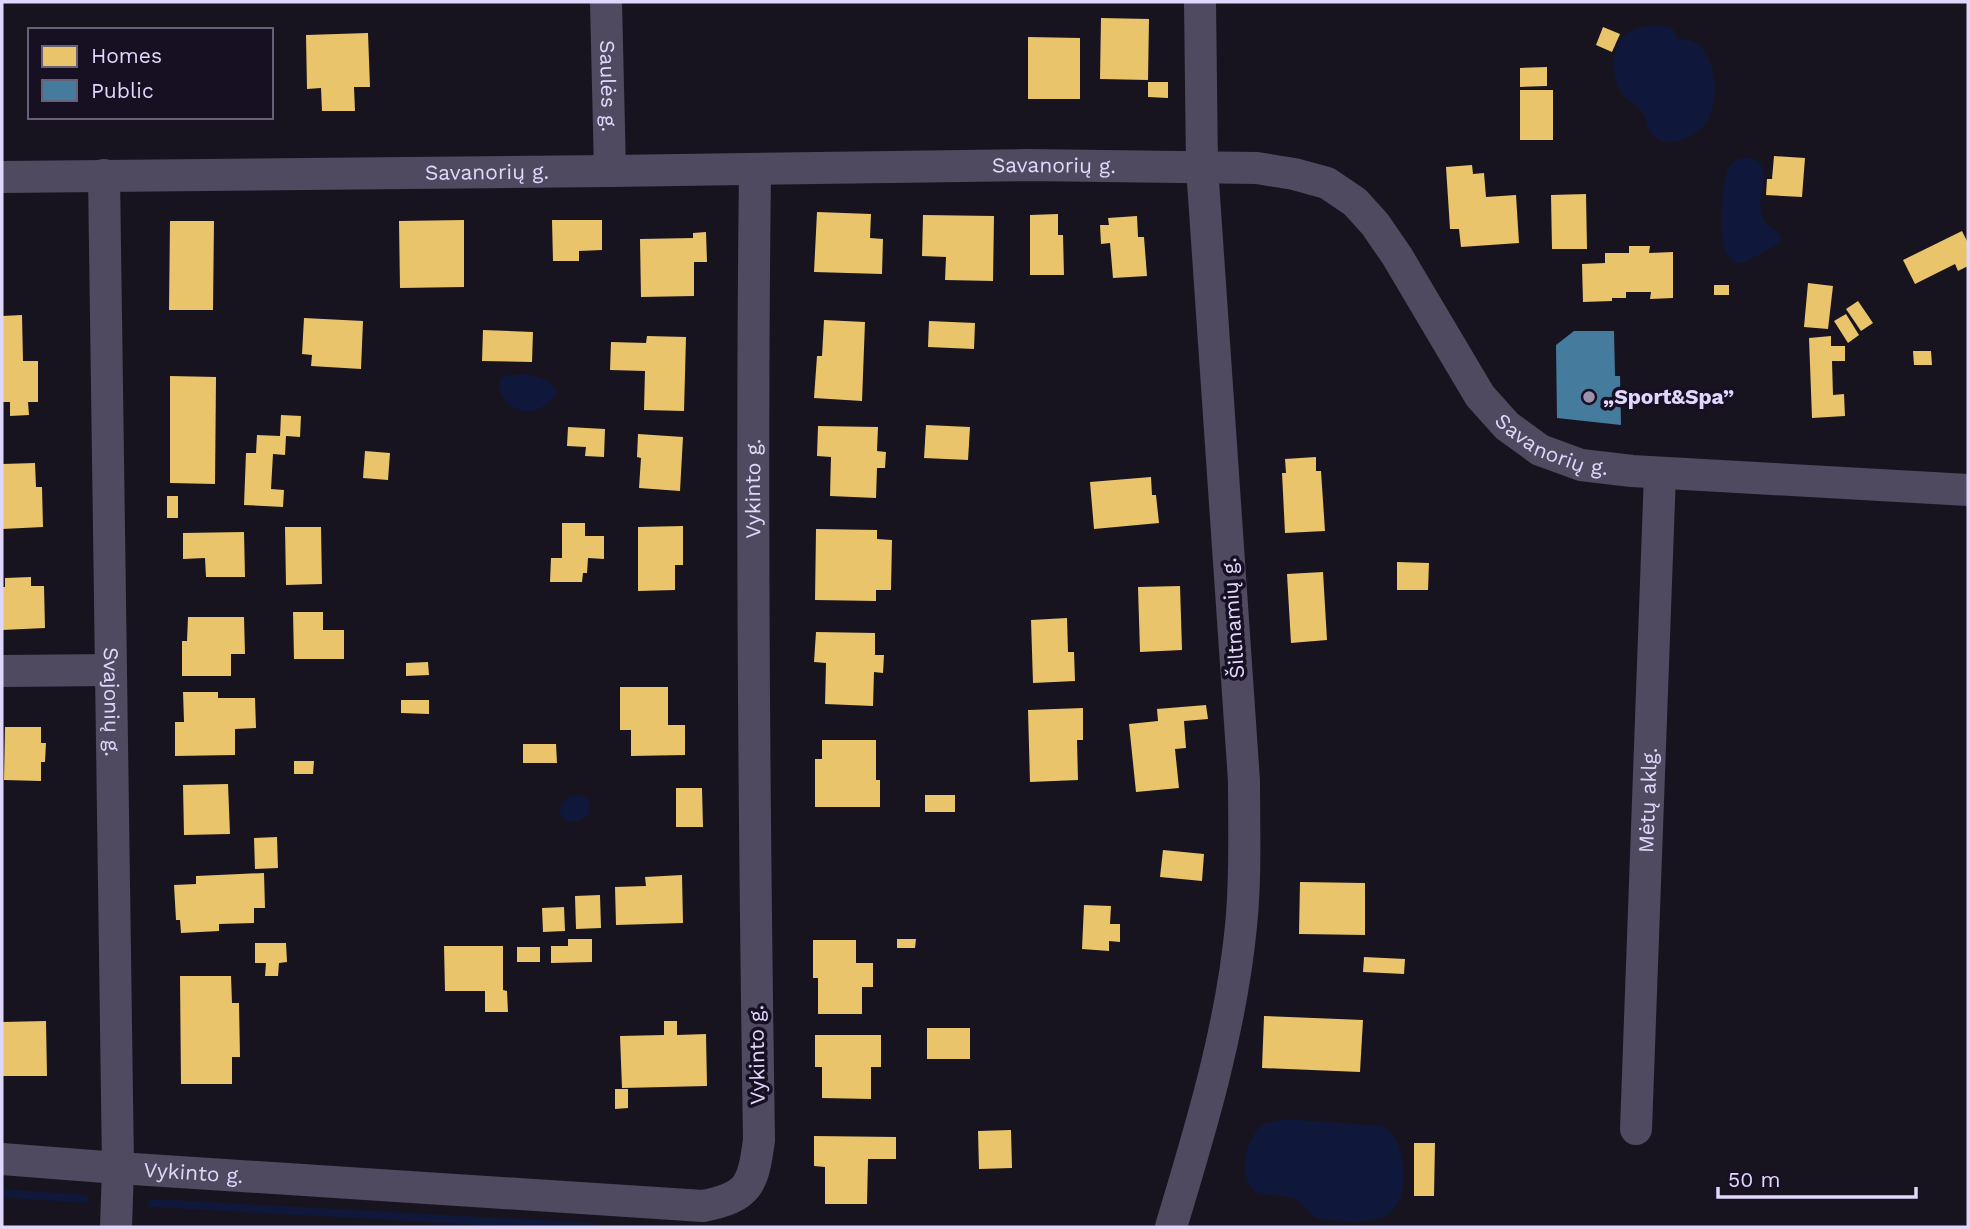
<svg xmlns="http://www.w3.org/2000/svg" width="1970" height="1229" font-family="'Work Sans',sans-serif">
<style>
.water{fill:#0f183b}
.homes{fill:#e9c46a}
.public{fill:#457b9d}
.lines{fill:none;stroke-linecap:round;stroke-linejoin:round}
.stream{stroke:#0f183b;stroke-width:8}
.street{stroke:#4f4a5f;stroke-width:32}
.poi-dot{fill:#9b92ae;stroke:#171023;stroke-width:2.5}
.labels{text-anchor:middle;stroke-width:7;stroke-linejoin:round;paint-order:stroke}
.street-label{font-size:21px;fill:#e1d6fb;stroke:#171023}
.poi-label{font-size:21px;font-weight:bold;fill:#e1d6fb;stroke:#171023;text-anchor:start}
</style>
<rect width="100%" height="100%" fill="#18141f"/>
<g class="water">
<path d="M1664,26l10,3 2,9c5,1 11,1 16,3 27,12 29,66 11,85 -12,13 -38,25 -52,7 -5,-7 -4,-16 -11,-24 -6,-6 -14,-9 -19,-17 -10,-16 -10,-48 6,-59 11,-8 24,-7 37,-7z"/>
<path d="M1742,158c39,0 12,37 20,58 4,10 13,13 19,20l-1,6c-6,5 -37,23 -43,21 -6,-2 -11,-10 -13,-16 -5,-12 -2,-63 3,-75 3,-8 8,-12 15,-14z"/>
<path d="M526,374c14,4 26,6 32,20 -7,6 -16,15 -24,17 -19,3 -35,-10 -35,-29l5,-6z"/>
<polygon points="582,795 589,800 589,812 586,817 577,822 566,821 560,814 561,804 571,796"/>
<path d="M1285,1119l98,7c19,14 21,34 20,56 -1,38 -32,42 -62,39 -8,-1 -19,0 -26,-4 -9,-5 -11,-16 -24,-20 -12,-3 -26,1 -37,-7 -16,-13 -8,-51 6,-63 7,-6 17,-6 25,-8z"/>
</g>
<g class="homes">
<polygon points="1101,18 1149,19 1148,80 1100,79"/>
<polygon points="1603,27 1620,34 1612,52 1596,45"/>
<polygon points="368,33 370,87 354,87 355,111 322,111 321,88 307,89 306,35"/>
<polygon points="1028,37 1080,38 1080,99 1028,99"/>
<polygon points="1547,67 1547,86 1520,87 1520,68"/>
<polygon points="1148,82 1168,82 1168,98 1148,97"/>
<rect x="1520" y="90" width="33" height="50"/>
<polygon points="1774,156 1805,158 1802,197 1766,195 1767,179 1772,179"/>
<polygon points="1472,165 1473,174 1484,173 1486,197 1516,195 1519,243 1461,247 1459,229 1450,229 1446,167"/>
<polygon points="1586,194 1587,249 1552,249 1551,195"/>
<polygon points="817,212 871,214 870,238 883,239 882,274 814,272"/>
<polygon points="1058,214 1058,235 1063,235 1064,275 1030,275 1030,215"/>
<polygon points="923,215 994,216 993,281 945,280 946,257 922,256"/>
<polygon points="1137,216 1138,237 1144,237 1147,276 1113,278 1110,243 1101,244 1100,225 1109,225 1108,218"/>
<polygon points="464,220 464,287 400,288 399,221"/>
<polygon points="552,220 602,220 602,250 579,251 579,261 553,261"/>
<polygon points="170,221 214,221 213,310 169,310"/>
<polygon points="1962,231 1968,243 1968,266 1958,271 1955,264 1915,284 1903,260"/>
<polygon points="706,232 707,262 694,262 694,296 641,297 640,239 693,238 693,233"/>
<polygon points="1629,246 1650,246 1649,253 1673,252 1673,298 1650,299 1651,292 1626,292 1626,298 1612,298 1612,301 1583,302 1582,264 1605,263 1605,253 1629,253"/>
<polygon points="1808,283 1833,286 1828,329 1804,327"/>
<rect x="1714" y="285" width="15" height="10"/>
<polygon points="1858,301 1873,323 1861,331 1846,309"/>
<polygon points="1846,314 1859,335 1848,343 1834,321"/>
<polygon points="22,315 23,361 38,361 38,402 28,402 29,415 10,416 10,402 2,402 2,316"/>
<polygon points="304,318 363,321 361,369 311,366 312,355 302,354"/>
<polygon points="824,320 865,322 862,401 814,398 817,356 822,356"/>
<polygon points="929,321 975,323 974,349 928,347"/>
<polygon points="483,330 533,332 532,362 482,361"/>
<polygon points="647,336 686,337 684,411 644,410 645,371 610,370 611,342 646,343"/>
<polygon points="1831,336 1831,346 1845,346 1845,361 1832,361 1833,395 1844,394 1845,416 1812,418 1809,338"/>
<polygon points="1913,351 1931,351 1932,365 1914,365"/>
<polygon points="170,376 216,377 215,484 170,483"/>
<polygon points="281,415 301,416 300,437 286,436 285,455 273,454 271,489 284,490 283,507 244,505 246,453 256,453 257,435 280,436"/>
<polygon points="926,425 970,427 968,460 924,458"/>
<polygon points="818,426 878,427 877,451 886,452 885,468 877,468 876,498 830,496 831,457 817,456"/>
<polygon points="568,427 605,429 604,457 585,456 586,447 567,446"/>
<polygon points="638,434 683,437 680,491 639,488 641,458 637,457"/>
<polygon points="365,451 390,453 388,480 363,478"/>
<polygon points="1316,457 1316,471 1321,471 1325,531 1285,533 1282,473 1286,473 1285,459"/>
<polygon points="35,463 36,487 42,487 43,527 2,529 2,464"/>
<polygon points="1151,477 1152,495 1156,495 1159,523 1094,529 1090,482"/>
<rect x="167" y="496" width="11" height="22"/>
<polygon points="562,523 585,523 585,536 604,536 604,559 588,558 587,573 583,573 582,582 550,582 551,558 562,558"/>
<polygon points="683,526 683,565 675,565 675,590 638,591 638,527"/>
<polygon points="285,527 321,527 322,584 286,585"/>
<polygon points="816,529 877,530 877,539 892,540 891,590 876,590 876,601 815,600"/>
<polygon points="244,532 245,577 206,577 205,558 183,559 183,533"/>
<polygon points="1397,562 1429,563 1428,590 1397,590"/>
<polygon points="1323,572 1327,640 1291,643 1287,574"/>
<polygon points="31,577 31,586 44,586 45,628 2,630 2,587 5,587 5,578"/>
<polygon points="1180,586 1182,650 1140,652 1138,587"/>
<polygon points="293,612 323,612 323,630 344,630 344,659 294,659"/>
<polygon points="188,617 244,617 245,654 231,654 231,676 182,676 182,641 187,641"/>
<polygon points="1067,618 1068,652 1074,652 1075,681 1033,683 1031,620"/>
<polygon points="816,632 875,633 875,655 884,655 883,673 874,672 873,706 825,704 826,663 814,662"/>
<polygon points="428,662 429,675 406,676 406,663"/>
<polygon points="620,687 668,687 668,725 685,725 685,755 631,756 631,730 620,730"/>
<polygon points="183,692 218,692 218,698 255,698 256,728 235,729 235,755 175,756 175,722 184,722"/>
<polygon points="401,700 429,700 429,714 401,713"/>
<polygon points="1206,705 1208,719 1184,721 1186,748 1175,749 1179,788 1136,792 1129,724 1158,721 1157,709"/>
<polygon points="1083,708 1083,740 1077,740 1078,780 1030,782 1028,710"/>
<polygon points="5,727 41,727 41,743 46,743 45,762 41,762 41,781 4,780"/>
<polygon points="822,740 876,740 876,780 880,780 880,807 815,807 815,759 822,759"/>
<polygon points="523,744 556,744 557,763 523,763"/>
<polygon points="294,761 314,761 313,774 294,774"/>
<polygon points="228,784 230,834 184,835 183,785"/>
<polygon points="676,788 702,788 703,827 676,827"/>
<rect x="925" y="795" width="30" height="17"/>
<polygon points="277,837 278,868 255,869 254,838"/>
<polygon points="1163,850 1204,854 1202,881 1160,877"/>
<polygon points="264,873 265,908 254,908 254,923 219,924 219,931 181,933 180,920 176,920 174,885 196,884 196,876"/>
<polygon points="682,875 683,923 616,925 615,887 646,886 645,877"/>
<polygon points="1300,882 1365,883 1365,935 1299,934"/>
<polygon points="600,895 601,928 576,929 575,896"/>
<polygon points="1084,905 1111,906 1110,924 1120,924 1120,942 1109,941 1109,951 1082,949"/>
<polygon points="564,907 565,931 543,932 542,908"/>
<polygon points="568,939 592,939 592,962 551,963 551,946 568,946"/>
<polygon points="897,939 916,939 915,948 897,948"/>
<polygon points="813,940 856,940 856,963 873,963 873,987 862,987 862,1014 818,1014 818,978 813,978"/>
<polygon points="255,943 286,943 287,962 279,963 278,976 265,976 266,963 255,963"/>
<polygon points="444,946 503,946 503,990 507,991 508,1012 485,1012 485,991 445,991"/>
<rect x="517" y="947" width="23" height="15"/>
<polygon points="1364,957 1405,959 1404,974 1363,972"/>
<polygon points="180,976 231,976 232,1003 239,1003 240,1057 232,1057 232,1084 181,1084"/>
<polygon points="1264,1016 1363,1020 1360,1072 1262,1068"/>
<polygon points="46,1021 47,1076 2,1076 2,1022"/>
<polygon points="664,1021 677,1021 677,1035 706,1034 707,1086 622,1088 620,1036 664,1035"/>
<rect x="927" y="1028" width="43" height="31"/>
<polygon points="815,1035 881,1035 881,1067 871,1067 871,1099 822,1098 822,1067 815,1067"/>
<polygon points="615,1089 628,1089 628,1108 615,1109"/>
<polygon points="1011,1130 1012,1168 979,1169 978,1131"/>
<polygon points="814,1136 896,1137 896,1159 868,1159 867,1204 825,1204 825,1167 814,1166"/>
<polygon points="1414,1143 1435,1143 1434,1196 1414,1196"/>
</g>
<polygon class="public" points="1574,331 1614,331 1615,376 1620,376 1621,425 1557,418 1556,345"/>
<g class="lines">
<g class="stream">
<polyline points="2,1193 84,1199"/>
<polyline points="152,1203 593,1227"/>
</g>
<g class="street">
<path id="s1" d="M606,2l4,169"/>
<path id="s2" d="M104,175l14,993 -2,59"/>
<path id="s3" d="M2,177l608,-6 417,-6 230,3 37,6 33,9 28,19 20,22 22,32 83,140 27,30 33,24 41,15 51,6 336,19"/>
<polyline points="2,671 111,670"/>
<path id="s4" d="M1636,1129l24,-656"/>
<path id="s5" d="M2,1159l116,9 585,38c46,-9 50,-21 56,-66 -5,-323 -8,-647 -4,-970"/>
<path d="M1171,1227c30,-99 60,-198 70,-301 5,-48 3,-97 3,-145l-42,-614 -2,-165"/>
</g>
</g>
<circle class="poi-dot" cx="1589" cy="397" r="7"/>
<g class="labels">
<g class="street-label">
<text dy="7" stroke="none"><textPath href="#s1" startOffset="84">Saulės g.</textPath></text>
<text dy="7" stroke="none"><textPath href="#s3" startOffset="1052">Savanorių g.</textPath></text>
<text dy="7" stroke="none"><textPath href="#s3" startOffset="485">Savanorių g.</textPath></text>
<text dy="7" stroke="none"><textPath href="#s3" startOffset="1682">Savanorių g.</textPath></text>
<text dy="7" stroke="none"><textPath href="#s5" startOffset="1451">Vykinto g.</textPath></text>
<text transform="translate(1233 618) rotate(-94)" y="7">Šiltnamių g.</text>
<text dy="7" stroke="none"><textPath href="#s2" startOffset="527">Svajonių g.</textPath></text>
<text dy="7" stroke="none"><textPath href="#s4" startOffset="329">Mėtų aklg.</textPath></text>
<text transform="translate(757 1055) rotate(-91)" y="7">Vykinto g.</text>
<text dy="7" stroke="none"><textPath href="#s5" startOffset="192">Vykinto g.</textPath></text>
</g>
<g class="poi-label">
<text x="1603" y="404">„Sport&amp;Spa”</text>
</g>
</g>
<rect width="1970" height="1229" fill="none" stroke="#e1d6fb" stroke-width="7"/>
<rect x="28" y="28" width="245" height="91" fill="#171023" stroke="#685f79" stroke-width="2"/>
<rect x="42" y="46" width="35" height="21" fill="#e9c46a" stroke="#685f79" stroke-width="2"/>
<text x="91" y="63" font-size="21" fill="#e1d6fb">Homes</text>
<rect x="42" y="80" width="35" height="21" fill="#457b9d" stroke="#685f79" stroke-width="2"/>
<text x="91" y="98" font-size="21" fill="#e1d6fb">Public</text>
<path d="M1718 1187v10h198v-10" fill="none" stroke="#e1d6fb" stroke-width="3.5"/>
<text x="1728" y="1187" font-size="21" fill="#e1d6fb" stroke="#171023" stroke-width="5" paint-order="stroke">50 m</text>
</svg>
